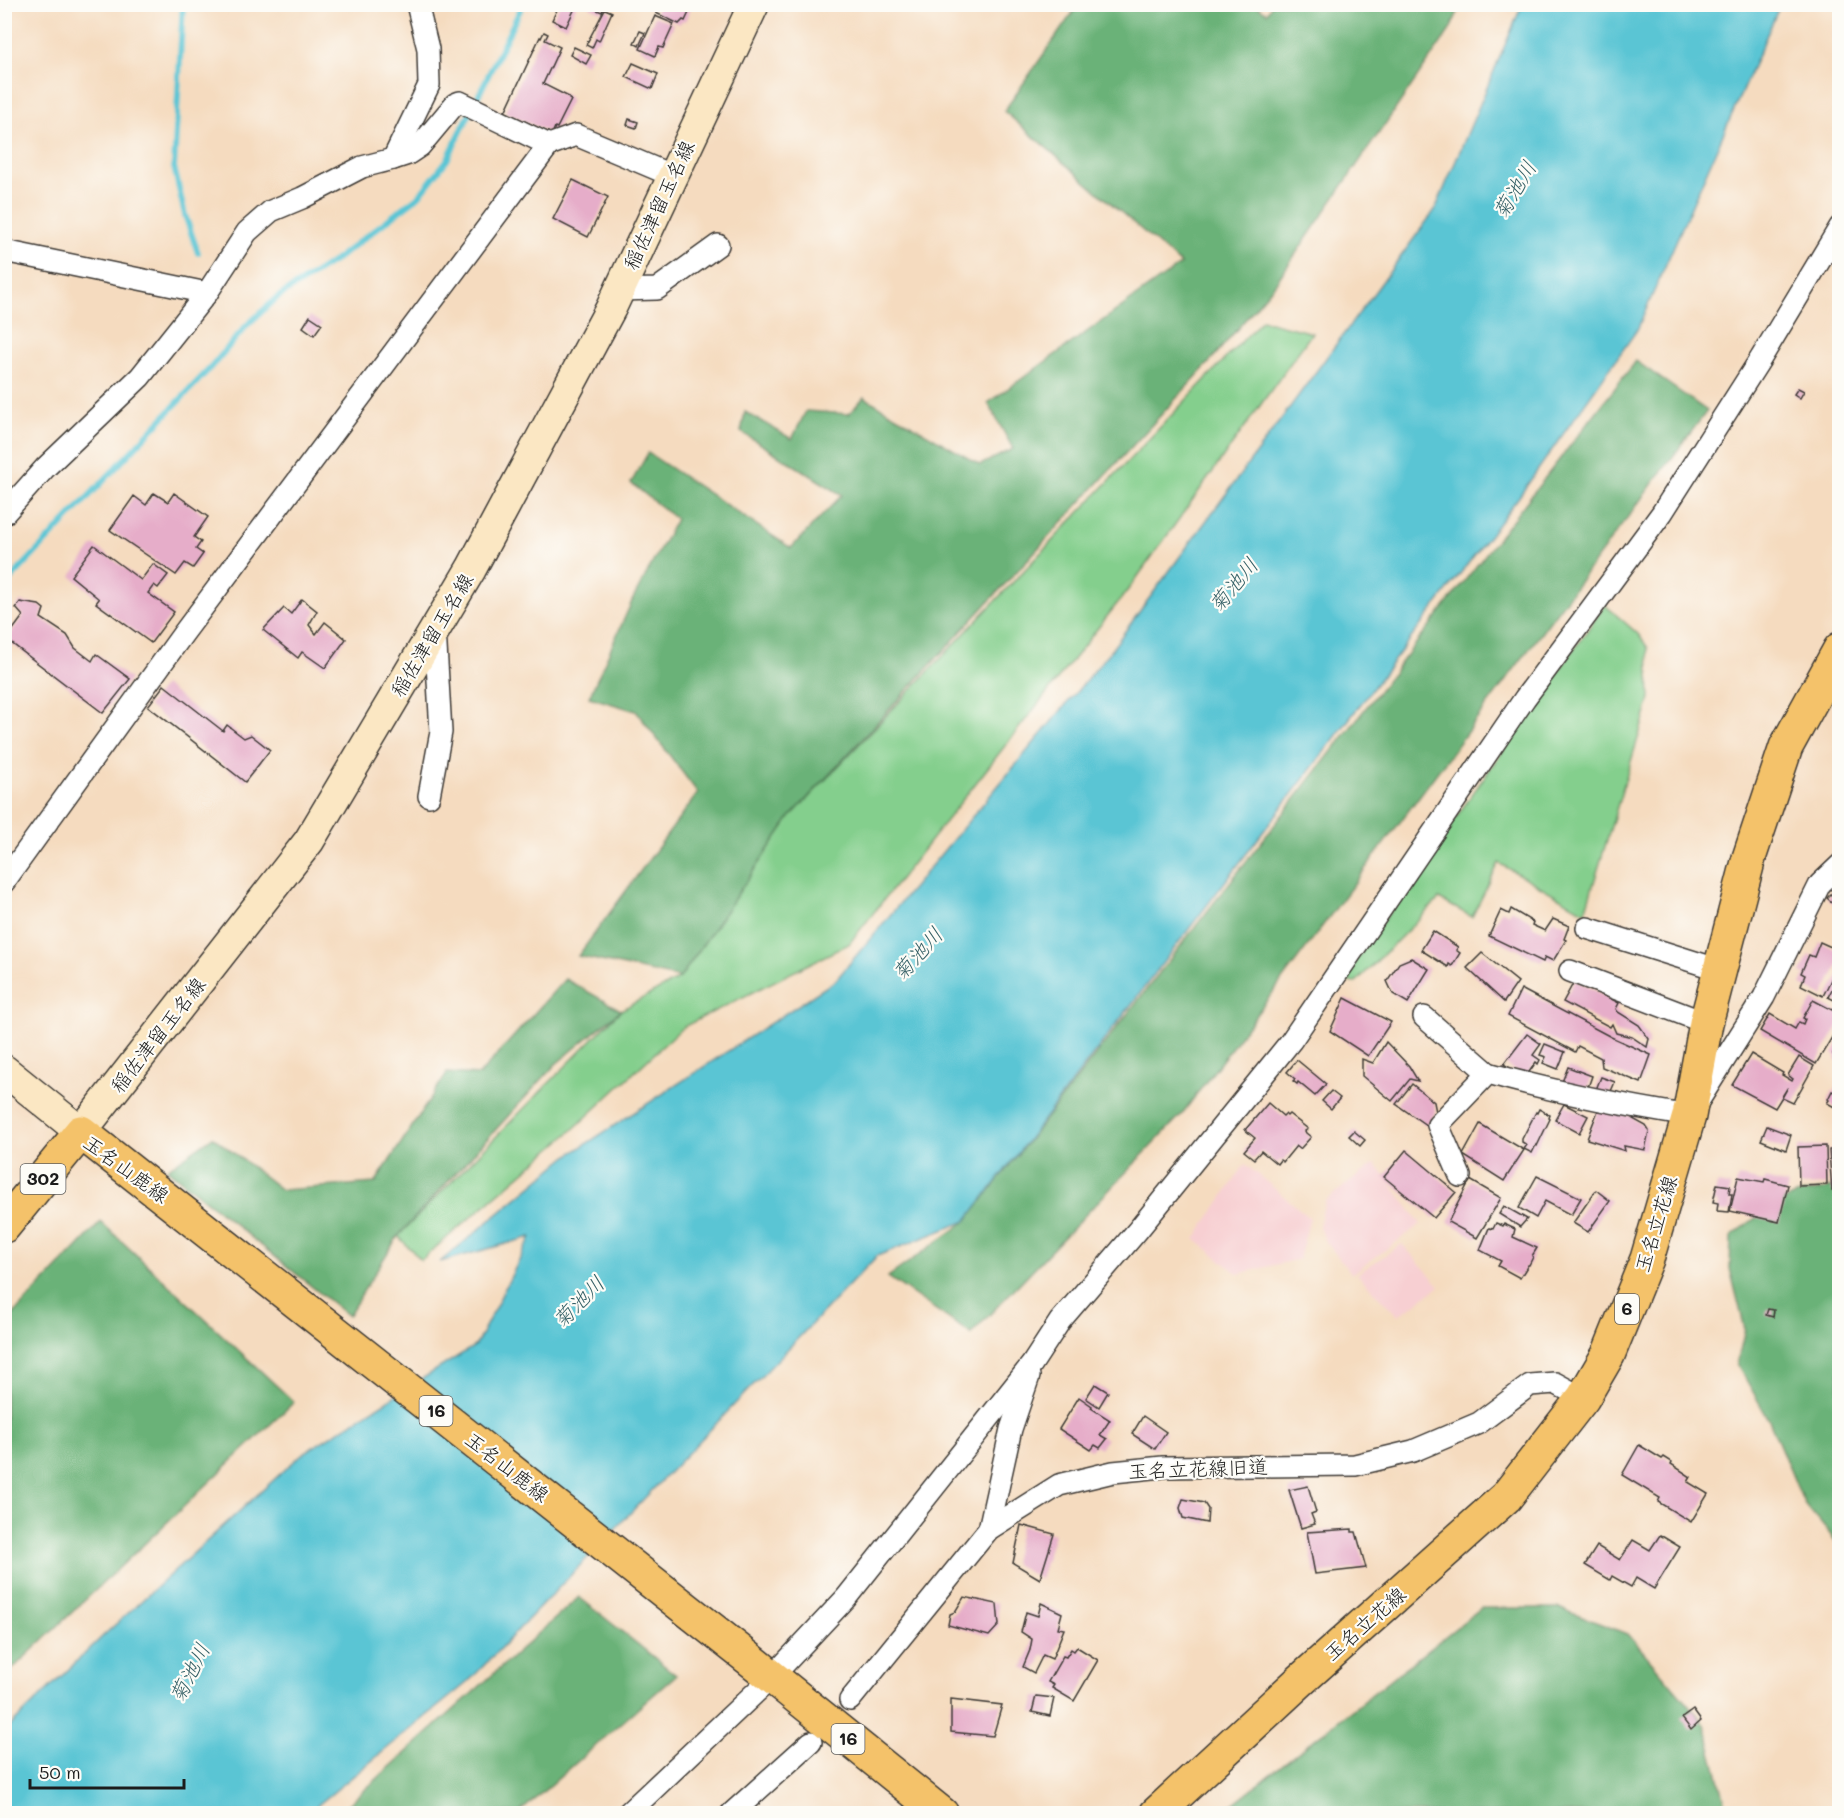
<svg xmlns="http://www.w3.org/2000/svg" width="1844" height="1818" font-family="Mali,'Klee One',sans-serif">
<style>
.built{fill:#f7cfd2}
.green{fill:#84cf8d;stroke:#507654;stroke-width:1.5}
.forest{fill:#6bb278;stroke:#44674a;stroke-width:1.5}
.water{fill:#5ac5d4;stroke:#3b7078;stroke-width:1.5}
.lines{fill:none;stroke-linecap:round;stroke-linejoin:round}
.stream{stroke:#5ac5d4;stroke-width:6}
.building{fill:#e6adc9}
.street-casing{stroke:#3d3934;stroke-width:24}
.secondary-casing{stroke:#3d3934;stroke-width:33}
.primary-casing{stroke:#3d3934;stroke-width:36}
.street{stroke:#fff;stroke-width:21}
.secondary{stroke:#fbe7c3;stroke-width:30}
.primary{stroke:#f4c26a;stroke-width:33}
.labels{text-anchor:middle;stroke-width:4.5;stroke-linejoin:round;paint-order:stroke}
.shield{fill:#fdfcf7;stroke:#605f5e;stroke-width:1.5}
.shield-label{font-size:18px;font-weight:bold;fill:#1c1c1c}
.street-label{font-size:20px;fill:#1c1c1c;stroke:#fdfcf7}
.water-label{font-size:21px;font-style:italic;fill:#356066;stroke:#fdfcf7}
</style>
<rect width="100%" height="100%" fill="#fdfcf7"/>
<filter id="ink" filterUnits="userSpaceOnUse"><feTurbulence type="fractalNoise" baseFrequency=".0167" numOctaves="2"/><feDisplacementMap in="SourceGraphic" scale="12" xChannelSelector="R" yChannelSelector="G"/><feConvolveMatrix kernelMatrix="1 2 1 2 8 2 1 2 1" color-interpolation-filters="sRGB"/></filter>
<filter id="wash" filterUnits="userSpaceOnUse"><feTurbulence type="fractalNoise" baseFrequency=".008" numOctaves="4" result="noise"/><feDisplacementMap in="SourceGraphic" scale="24" xChannelSelector="R" yChannelSelector="G"/><feGaussianBlur stdDeviation="1.35" result="paint"/><feColorMatrix in="noise" values="0 0 0 0 0 0 0 0 0 0 0 0 0 0 0 0 0 1.4 0 .05"/><feComposite in="paint" operator="in"/></filter>
<g filter="url(#wash)">
<rect width="100%" height="100%" fill="#f5dbbf"/>
<g class="built">
<polygon points="1375,1163 1421,1224 1352,1274 1327,1243 1319,1227 1325,1201"/>
<polygon points="1245,1164 1310,1218 1299,1259 1238,1274 1195,1239"/>
<polygon points="1402,1244 1440,1286 1398,1316 1357,1274"/>
</g>
<g class="green">
<polygon points="1262,320 1312,333 1131,586 849,944 683,1027 567,1135 421,1260 398,1236 621,1010 680,978 791,816"/>
<polygon points="1605,605 1638,634 1648,648 1650,699 1585,912 1499,863 1472,917 1439,899 1355,983 1341,981"/>
</g>
<g class="forest">
<polygon points="1254,4 1267,13 1272,4 1461,5 1450,30 1275,284 1208,364 791,816 680,978 578,956 698,793 636,711 589,697 633,599 676,519 631,483 648,453 791,548 842,495 741,432 745,412 792,439 806,411 849,414 864,397 980,465 1013,449 988,403 1181,264 1004,111 1078,5"/>
<polygon points="1636,361 1707,411 1182,1114 971,1334 888,1277 966,1221"/>
<polygon points="565,979 621,1010 556,1064 398,1236 348,1316 167,1169 213,1137 282,1190 375,1183 447,1073 479,1075"/>
<path d="M1839,1183v362l-35,-42 -35,-83 -32,-56 8,-35 -15,-60 1,-32c19,-15 37,-30 59,-40 16,-7 34,-4 49,-14z"/>
<polygon points="101,1222 294,1402 5,1676 5,1323"/>
<polygon points="579,1597 676,1675 519,1813 339,1813"/>
<polygon points="1481,1608 1558,1608 1628,1634 1705,1724 1728,1813 1220,1814"/>
</g>
<polygon class="water" points="1522,5 1780,5 1637,330 1518,498 966,1221 877,1256 468,1682 308,1813 5,1814 5,1731 104,1635 302,1454 476,1345 531,1237 440,1262 566,1157 835,981 1109,653 1435,210"/>
<g class="lines">
<g class="stream">
<polyline points="183,4 174,167 185,215 198,253"/>
<polyline points="4,586 213,365 247,325 278,297 334,261 419,196 447,160 523,4"/>
</g>
</g>
<g id="blocks">
<g class="building">
<polygon points="560,4 577,4 566,27 552,20"/>
<polygon points="591,4 605,4 602,12 590,7"/>
<polygon points="658,4 693,4 685,21 683,20 679,24 656,13"/>
<polygon points="605,9 612,12 599,41 596,39 592,48 586,45"/>
<polygon points="655,16 674,24 663,48 659,47 655,56 640,49"/>
<polygon points="640,31 645,33 639,46 634,43"/>
<polygon points="544,32 548,34 545,40 560,47 543,84 569,97 569,99 571,100 557,128 555,127 552,134 505,112 540,37 541,38"/>
<polygon points="574,47 591,55 586,64 570,55"/>
<polygon points="633,63 658,74 652,89 626,77"/>
<polygon points="629,119 638,122 636,128 627,125"/>
<polygon points="573,180 608,197 588,237 553,219"/>
<polygon points="310,316 322,324 314,335 303,327"/>
<polygon points="1798,388 1804,391 1800,398 1794,394"/>
<polygon points="154,493 168,502 174,493 208,517 194,537 201,542 196,549 203,554 193,568 185,563 176,575 110,530 134,496 146,505"/>
<polygon points="94,545 141,580 153,564 168,575 158,588 154,585 148,593 174,612 151,643 96,603 99,599 71,576"/>
<polygon points="302,599 317,611 309,625 316,634 325,622 346,639 325,668 302,652 298,658 263,630 284,608 291,614"/>
<polygon points="20,602 39,605 44,609 41,618 67,635 75,648 92,661 96,654 130,679 103,713 6,639 23,616 16,608"/>
<polygon points="164,685 223,731 227,725 244,738 251,735 270,750 245,782 148,706"/>
<polygon points="1840,885 1840,910 1827,898"/>
<polygon points="1511,909 1533,922 1532,925 1545,931 1553,919 1569,926 1564,939 1566,940 1553,961 1545,957 1543,962 1489,936 1501,910 1509,914"/>
<polygon points="1433,931 1458,947 1456,950 1460,953 1452,966 1449,964 1448,967 1421,950"/>
<polygon points="1820,942 1840,951 1840,961 1823,996 1801,985 1805,975 1801,973 1809,955 1814,957"/>
<polygon points="1482,953 1518,982 1504,1002 1467,968"/>
<polygon points="1411,958 1429,969 1408,1003 1393,994 1387,981 1399,963"/>
<polygon points="1840,974 1840,1003 1828,997"/>
<polygon points="1575,980 1619,1003 1616,1009 1618,1012 1639,1025 1649,1039 1647,1047 1632,1037 1616,1033 1612,1024 1610,1027 1563,1002"/>
<polygon points="1521,989 1611,1037 1651,1055 1641,1083 1602,1067 1601,1058 1578,1046 1575,1052 1508,1016"/>
<polygon points="1345,998 1391,1022 1368,1056 1330,1031"/>
<polygon points="1813,1000 1840,1014 1840,1024 1816,1064 1760,1031 1770,1014 1795,1029 1799,1022 1803,1024 1805,1019 1803,1018"/>
<polygon points="1527,1034 1541,1044 1533,1055 1540,1060 1538,1064 1536,1062 1525,1078 1504,1064"/>
<polygon points="1840,1040 1840,1061 1836,1060 1837,1056 1833,1054"/>
<polygon points="1386,1042 1409,1066 1418,1081 1410,1079 1392,1101 1362,1076 1362,1059 1373,1063"/>
<polygon points="1545,1044 1565,1052 1558,1069 1543,1063 1546,1057 1540,1055"/>
<polygon points="1751,1054 1783,1073 1782,1075 1792,1081 1793,1079 1788,1075 1799,1057 1814,1066 1793,1103 1782,1098 1788,1087 1775,1108 1732,1085"/>
<polygon points="1297,1060 1326,1084 1315,1096 1298,1082 1297,1084 1293,1081 1295,1079 1287,1072"/>
<polygon points="1568,1067 1592,1076 1587,1090 1562,1082"/>
<polygon points="1601,1077 1615,1082 1608,1098 1595,1092"/>
<polygon points="1840,1082 1840,1110 1827,1103 1829,1100 1828,1099 1832,1091 1834,1092"/>
<polygon points="1412,1084 1434,1102 1436,1112 1426,1125 1396,1104"/>
<polygon points="1331,1091 1340,1098 1331,1109 1322,1101"/>
<polygon points="1268,1103 1283,1116 1285,1114 1287,1116 1289,1114 1308,1129 1305,1131 1306,1133 1311,1137 1300,1149 1296,1146 1283,1162 1280,1160 1277,1164 1261,1151 1254,1159 1244,1151 1255,1138 1245,1130"/>
<polygon points="1564,1104 1588,1116 1579,1133 1555,1120"/>
<polygon points="1599,1108 1636,1117 1633,1119 1646,1126 1649,1131 1645,1150 1624,1146 1625,1151 1587,1139"/>
<polygon points="1539,1109 1550,1115 1549,1118 1550,1119 1537,1146 1536,1145 1532,1153 1524,1149 1527,1145 1522,1142 1522,1139 1536,1112 1537,1113"/>
<polygon points="1480,1124 1524,1150 1504,1181 1463,1155"/>
<polygon points="1767,1126 1791,1135 1786,1150 1761,1140"/>
<polygon points="1354,1131 1365,1140 1360,1146 1349,1136"/>
<polygon points="1826,1146 1827,1185 1799,1186 1798,1147"/>
<polygon points="1840,1148 1840,1189 1832,1191 1829,1150"/>
<polygon points="1406,1150 1456,1192 1434,1218 1384,1177"/>
<polygon points="1537,1176 1581,1198 1571,1215 1545,1201 1536,1218 1519,1208"/>
<polygon points="1738,1177 1764,1182 1765,1179 1788,1185 1779,1222 1730,1211"/>
<polygon points="1470,1180 1501,1198 1477,1238 1448,1222"/>
<polygon points="1717,1184 1730,1186 1729,1194 1732,1194 1729,1212 1717,1211 1718,1203 1713,1202"/>
<polygon points="1596,1190 1610,1201 1588,1232 1573,1223"/>
<polygon points="1504,1206 1527,1219 1520,1227 1499,1214"/>
<polygon points="1496,1223 1503,1226 1504,1224 1515,1229 1513,1237 1537,1248 1532,1256 1533,1257 1529,1265 1528,1265 1520,1278 1498,1266 1501,1261 1480,1250 1489,1228 1493,1229"/>
<polygon points="1768,1309 1774,1310 1773,1317 1766,1315"/>
<polygon points="1095,1384 1108,1392 1099,1407 1086,1398"/>
<polygon points="1079,1397 1092,1406 1091,1408 1110,1420 1100,1435 1107,1439 1100,1448 1095,1445 1091,1450 1059,1429"/>
<polygon points="1143,1416 1166,1432 1155,1449 1132,1434"/>
<polygon points="1639,1445 1662,1459 1664,1457 1672,1462 1671,1464 1691,1477 1688,1482 1708,1494 1691,1522 1658,1502 1660,1498 1622,1475"/>
<polygon points="1308,1486 1316,1512 1311,1514 1315,1524 1301,1528 1289,1490"/>
<polygon points="1183,1499 1204,1503 1208,1509 1207,1523 1183,1518 1180,1508"/>
<polygon points="1021,1525 1054,1534 1040,1579 1013,1563"/>
<polygon points="1352,1529 1352,1532 1356,1532 1366,1568 1315,1574 1307,1532"/>
<polygon points="1660,1535 1680,1547 1654,1589 1636,1578 1631,1587 1612,1576 1610,1580 1585,1565 1597,1546 1620,1560 1633,1540 1650,1550"/>
<polygon points="964,1597 997,1604 999,1625 989,1636 948,1625 950,1614 955,1612"/>
<polygon points="1041,1603 1062,1613 1058,1628 1064,1629 1052,1659 1043,1655 1034,1673 1023,1667 1030,1650 1032,1639 1021,1632 1026,1612 1038,1616"/>
<polygon points="1077,1647 1098,1660 1074,1701 1052,1688 1054,1685 1048,1682 1063,1656 1066,1657 1071,1649 1074,1651"/>
<polygon points="1036,1696 1054,1698 1050,1716 1032,1712"/>
<polygon points="951,1699 1002,1705 993,1736 951,1732"/>
<polygon points="1693,1710 1701,1721 1691,1730 1682,1718"/>
</g>
</g>
</g>
<g filter="url(#ink)">
<use href="#blocks" fill-opacity="0" stroke="#3d3934" stroke-width="1.5"/>
<g class="lines">
<defs>
<g id="street">
<polyline points="393,159 408,154 420,146 455,104 460,102 549,145"/>
<polyline points="4,251 207,293"/>
<polyline points="619,290 657,289 718,245"/>
<polyline points="4,514 45,468 140,377 207,293 247,232 271,211 302,198 362,167 393,159 429,85 428,49 417,4"/>
<polyline points="429,796 441,732 435,629"/>
<polyline points="4,882 183,634 549,145 576,135 673,176"/>
<polyline points="1587,928 1720,970"/>
<polyline points="1570,971 1706,1023"/>
<polyline points="1424,1017 1488,1073"/>
<path d="M1460,1176l-22,-51 50,-52c66,19 133,32 201,43l75,-119 56,-113 20,-19"/>
<polyline points="989,1529 1011,1429 1029,1376"/>
<polyline points="850,1700 989,1529 1059,1485 1113,1472 1163,1467 1355,1465 1413,1451 1479,1423 1530,1385 1555,1383 1583,1398"/>
<polyline points="627,1814 771,1678 846,1598 1032,1364 1060,1321 1138,1230 1291,1041 1525,698 1662,513 1761,358 1840,227"/>
<polyline points="731,1814 811,1742"/>
</g>
<polyline id="secondary" points="4,1070 81,1132 309,841 471,569 611,308 754,4"/>
<g id="primary">
<polyline points="4,1226 81,1132 756,1664 942,1814"/>
<polyline points="1156,1814 1300,1681 1506,1497 1583,1398 1608,1355 1647,1259 1689,1116 1706,1023 1749,858 1786,747 1840,649"/>
</g>
</defs>
<use href="#street" class="street-casing"/>
<use href="#secondary" class="secondary-casing"/>
<use href="#primary" class="primary-casing"/>
<use href="#street" class="street"/>
<use href="#secondary" class="secondary"/>
<use href="#primary" class="primary"/>
</g>
</g>
<g class="labels">
<g class="shield">
<rect x="20.5" y="1164" width="45" height="30" rx="4.5"/>
<rect x="1615" y="1294" width="24" height="30" rx="4.5"/>
<rect x="419.5" y="1396" width="33" height="30" rx="4.5"/>
<rect x="831.5" y="1724" width="33" height="30" rx="4.5"/>
</g>
<g class="shield-label">
<text x="43" y="1185">302</text>
<text x="1627" y="1315">6</text>
<text x="436" y="1417">16</text>
<text x="848" y="1745">16</text>
</g>
<g class="street-label">
<text transform="translate(659 205) rotate(-65)" y="7">稲佐津留玉名線</text>
<text transform="translate(432 635) rotate(-59)" y="7">稲佐津留玉名線</text>
<text transform="translate(158 1035) rotate(-52)" y="7">稲佐津留玉名線</text>
<text transform="translate(126 1169) rotate(36)" y="7">玉名山鹿線</text>
<text transform="translate(1656 1224) rotate(-73)" y="7">玉名立花線</text>
<text transform="translate(507 1467) rotate(38)" y="7">玉名山鹿線</text>
<text transform="translate(1198 1469) rotate(-2)" y="7">玉名立花線旧道</text>
<text transform="translate(1365 1624) rotate(-41)" y="7">玉名立花線</text>
</g>
<g class="water-label">
<text transform="translate(1515 190) rotate(-59)" y="7">菊池川</text>
<text transform="translate(1234 585) rotate(-50)" y="7">菊池川</text>
<text transform="translate(918 954) rotate(-48)" y="7">菊池川</text>
<text transform="translate(579 1302) rotate(-45)" y="7">菊池川</text>
<text transform="translate(190 1673) rotate(-63)" y="7">菊池川</text>
</g>
</g>
<rect width="1844" height="1818" fill="none" stroke="#fdfcf7" stroke-width="24"/>
<path d="M30 1779v9h154v-9" fill="none" stroke="#1c1c1c" stroke-width="3"/>
<text x="39" y="1779" font-size="18" fill="#1c1c1c" stroke="#fdfcf7" stroke-width="4.5" paint-order="stroke">50 m</text>
</svg>
